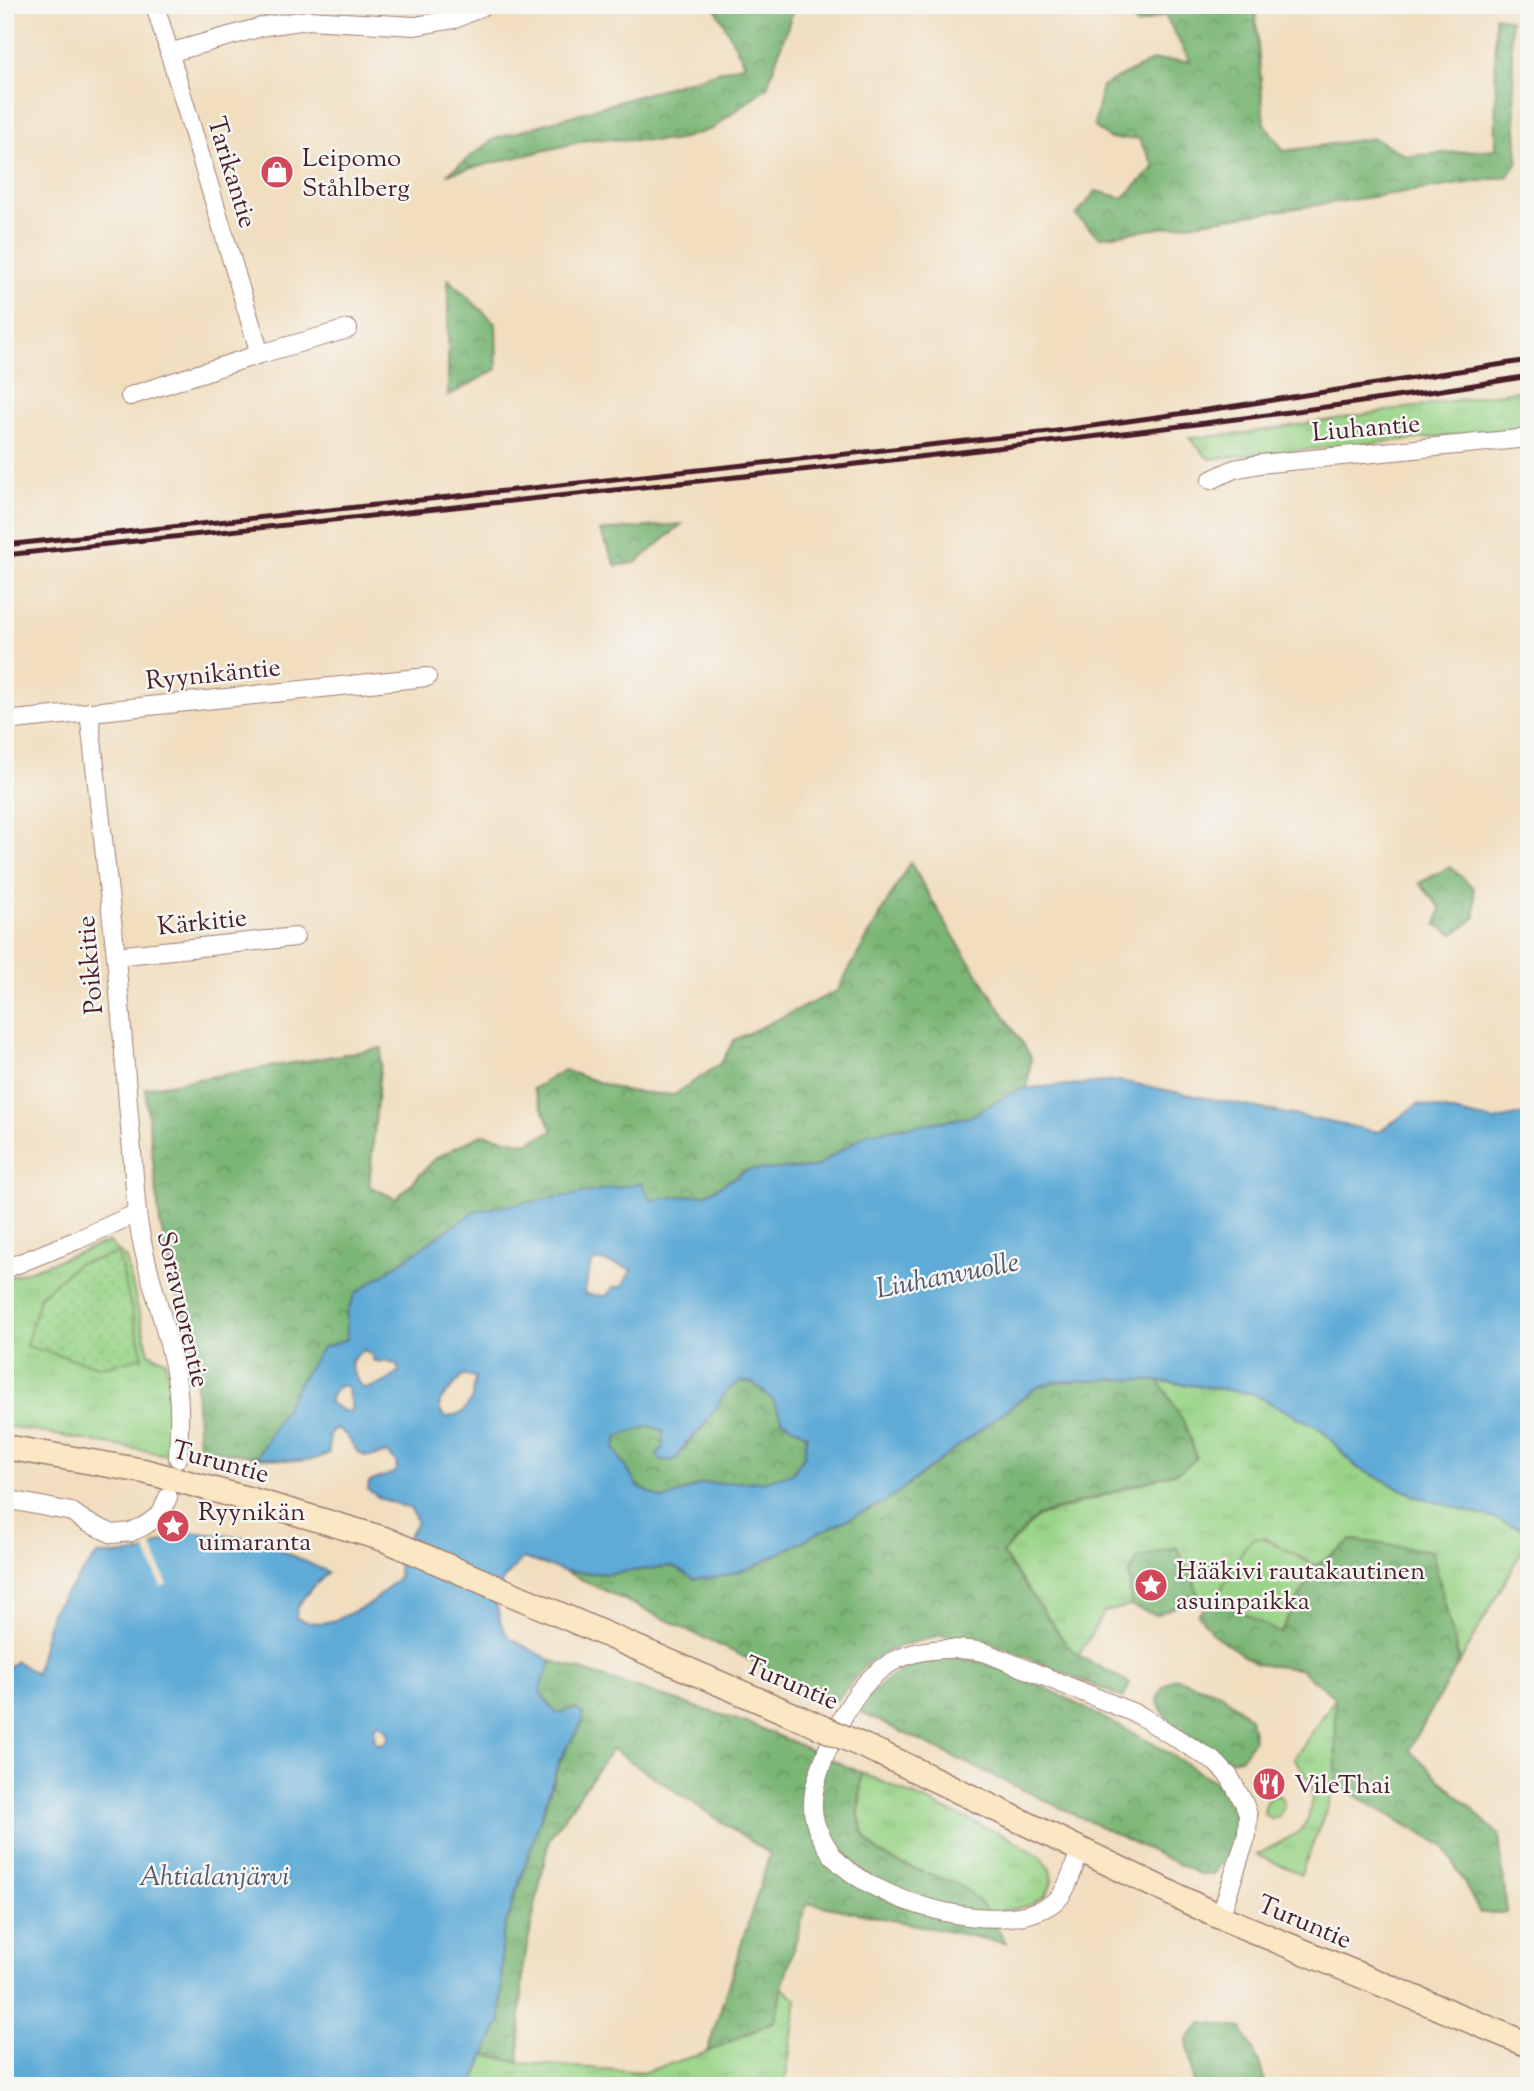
<svg xmlns="http://www.w3.org/2000/svg" width="1534" height="2091" font-family="'Sorts Mill Goudy',serif">
<style>
.grass{fill:url(#grass-tufts);stroke:#727a59;stroke-width:2}
.forest{fill:url(#forest-crowns);stroke:#626a50;stroke-width:2}
.sand{fill:url(#sand-dots);stroke:#9c7c64;stroke-width:2}
.park{fill:url(#park-dots);stroke:#727a59;stroke-width:2}
.pitch{fill:#99d487;stroke:#727a59;stroke-width:2}
.water{fill:#5eabd7;stroke:#546581;stroke-width:2;fill-rule:evenodd}
.pier{fill:#f1debf}
.lines{fill:none;stroke-linecap:round;stroke-linejoin:round}
.street-casing{stroke:#9e7e75;stroke-width:20}
.secondary-casing{stroke:#9e7e75;stroke-width:27}
.street{stroke:#fff;stroke-width:18}
.secondary{stroke:#fae7c3;stroke-width:24}
.rail{stroke:#4a1f2b;stroke-width:5}
.secondary-bridge-casing{stroke:#9e7e75;stroke-width:27;stroke-linecap:butt}
.secondary-bridge{stroke:#fae7c3;stroke-width:24}
.labels{text-anchor:middle;stroke-width:5;stroke-linejoin:round;paint-order:stroke}
.poi-label{font-size:26px;fill:#4a1f2b;stroke:#f6f6f2;text-anchor:start}
.street-label{font-size:26px;fill:#4a1f2b;stroke:#f6f6f2}
.water-label{font-size:28px;font-style:italic;fill:#525770;stroke:#f6f6f2}
</style>
<defs>
<pattern id="grass-tufts" width="24" height="20" patternUnits="userSpaceOnUse" patternTransform="scale(1.75)"><rect width="24" height="20" fill="#99d487"/><path d="M3 7l-1-3M5 7V3M7 7l1-3M15 17l-1-3M17 17v-4M19 17l1-3" fill="none" stroke="#85b675"/></pattern>
<pattern id="forest-crowns" width="20" height="18" patternUnits="userSpaceOnUse" patternTransform="scale(1.75)"><rect width="20" height="18" fill="#7ab674"/><path d="M2 6a3 3 0 1 1 6 0M12 15a3 3 0 1 1 6 0" fill="none" stroke="#66935f"/></pattern>
<pattern id="sand-dots" width="8" height="8" patternUnits="userSpaceOnUse" patternTransform="scale(1.75)"><rect width="8" height="8" fill="#eeda9e"/><path d="M2 2h.1M6 6h.1" fill="none" stroke="#cebb88" stroke-width="1.8" stroke-linecap="round"/></pattern>
<pattern id="park-dots" width="8" height="8" patternUnits="userSpaceOnUse" patternTransform="scale(1.75)"><rect width="8" height="8" fill="#99d487"/><path d="M2 2h.1M6 6h.1" fill="none" stroke="#85b675" stroke-width="1.8" stroke-linecap="round"/></pattern>
</defs>
<rect width="100%" height="100%" fill="#f6f6f2"/>
<filter id="ink" filterUnits="userSpaceOnUse"><feTurbulence type="fractalNoise" baseFrequency=".0143" numOctaves="2"/><feDisplacementMap in="SourceGraphic" scale="14" xChannelSelector="R" yChannelSelector="G"/><feConvolveMatrix kernelMatrix="1 2 1 2 8 2 1 2 1" color-interpolation-filters="sRGB"/></filter>
<filter id="wash" filterUnits="userSpaceOnUse"><feTurbulence type="fractalNoise" baseFrequency=".00686" numOctaves="4" result="noise"/><feDisplacementMap in="SourceGraphic" scale="28" xChannelSelector="R" yChannelSelector="G"/><feGaussianBlur stdDeviation="1.57" result="paint"/><feColorMatrix in="noise" values="0 0 0 0 0 0 0 0 0 0 0 0 0 0 0 0 0 1.4 0 .05"/><feComposite in="paint" operator="in"/></filter>
<g filter="url(#wash)">
<rect width="100%" height="100%" fill="#f1debf"/>
<g class="grass">
<polygon points="1529,389 1529,428 1209,459 1189,438 1240,434"/>
<polygon points="109,1242 126,1259 149,1353 165,1360 173,1399 169,1455 5,1426 5,1279"/>
<polygon points="1159,1381 1251,1393 1321,1429 1356,1467 1416,1496 1492,1518 1529,1531 1529,1538 1460,1662 1431,1551 1352,1540 1316,1566 1265,1538 1244,1548 1217,1598 1198,1598 1194,1579 1176,1547 1139,1558 1129,1574 1131,1606 1104,1612 1079,1655 1067,1645 1002,1553 1037,1517 1179,1471 1197,1458 1184,1423"/>
<path d="M1336,1697v88l-35,89 -44,-19c11,-7 36,-18 44,-25 6,-6 7,-13 9,-21 6,-24 -1,-31 -16,-50z"/>
<polygon points="862,1773 1008,1837 1043,1858 1050,1869 1052,1881 1047,1894 1031,1905 989,1913 964,1888 885,1857 866,1840 859,1816"/>
<path d="M1274,1795c8,0 9,4 10,12l-6,10 -6,2 -8,-5c0,-9 3,-14 10,-19z"/>
<polygon points="782,1988 797,1999 785,2086 473,2086 485,2054 519,2063 645,2072 707,2052 775,2021"/>
</g>
<g class="forest">
<polygon points="714,5 795,5 767,87 712,129 673,141 592,139 447,174 494,139 745,64"/>
<polygon points="1129,5 1255,5 1264,123 1284,151 1374,138 1407,156 1496,149 1495,16 1510,20 1518,162 1507,177 1099,237 1076,216 1096,191 1123,198 1155,167 1138,138 1110,139 1094,126 1102,86 1154,60 1190,61 1165,15 1136,25"/>
<polygon points="448,279 496,324 497,369 448,396"/>
<polygon points="682,524 637,562 616,566 600,531"/>
<polygon points="910,862 947,926 1031,1057 1027,1088 1019,1089 969,1117 868,1133 814,1168 748,1170 706,1194 650,1200 347,1314 347,1339 322,1348 299,1383 257,1457 199,1448 195,1363 160,1224 145,1088 382,1048 369,1186 396,1199 437,1157 483,1134 527,1143 553,1131 533,1089 564,1070 624,1091 674,1095 721,1063 734,1040 837,991"/>
<polygon points="1450,867 1474,888 1475,918 1454,934 1436,925 1441,908 1419,883"/>
<polygon points="1116,1379 1159,1381 1184,1423 1197,1458 1180,1471 1037,1516 1002,1553 1067,1645 1079,1656 1130,1683 1123,1698 983,1639 940,1635 897,1647 868,1662 836,1701 564,1571 608,1574 672,1566 694,1579 820,1532 885,1502 1037,1387 1054,1382"/>
<polygon points="741,1381 753,1383 774,1401 782,1420 807,1435 804,1456 793,1473 766,1481 701,1484 664,1500 638,1487 614,1448 618,1435 652,1426 663,1431 663,1446 675,1460 716,1409 726,1391"/>
<polygon points="1352,1540 1432,1551 1459,1662 1409,1750 1499,1835 1507,1913 1480,1913 1445,1847 1336,1785 1335,1697 1299,1669 1256,1664 1213,1634 1198,1614 1217,1598 1280,1633 1316,1566"/>
<polygon points="1176,1547 1194,1579 1198,1598 1155,1615 1131,1606 1129,1574 1138,1558"/>
<path d="M941,1658h18l23,4 68,28 102,53 65,40 13,19 7,19 -2,23 -22,30h-14l-341,-163c23,-31 44,-46 83,-53z"/>
<path d="M552,1661l201,64 109,48c-1,13 -4,29 -3,43 6,53 69,50 104,72 20,12 32,35 43,55l-199,-40 -25,85 -7,33 -68,31 63,-198 -158,-105 -63,90 -26,127 -4,97 -34,-9 16,-34 1,-84 58,-175 22,-39 -6,-13 -20,4c-22,-24 -17,-25 -4,-52z"/>
<path d="M1174,1678l46,15 30,25 4,22 -13,18 -13,2c-25,-16 -61,-30 -71,-60l5,-12z"/>
<polygon points="1202,2023 1242,2028 1260,2065 1266,2086 1194,2086 1187,2039"/>
</g>
<path class="sand" d="M174,1508l15,24 -21,7 -28,15 -7,-15c18,-7 32,-13 41,-31z"/>
<polygon class="park" points="118,1254 143,1357 102,1367 26,1346 40,1296 77,1264"/>
<polygon class="pitch" points="1253,1538 1264,1538 1316,1566 1280,1633 1217,1598 1244,1548"/>
<path class="water" d="M1120,1081l259,51 39,-28 76,17 35,-8v418l-37,-13 -76,-22 -60,-29 -35,-38 -70,-36 -92,-12 -43,-2 -61,3 -18,5 -152,115 -65,30 -67,35 -33,10 -26,2 -22,-13 -64,8 -44,-3 -41,-13 -21,23 -6,22 5,21 8,14 43,23c-13,27 -18,28 4,52l20,-4 7,4 -1,9 -23,39 -57,175 -1,84 -16,34 -12,32h-468v-416l11,-9 20,13 15,-62 46,-57 43,-1 28,-15 21,-7 56,6 29,9 54,25c-12,14 -32,27 -32,46l11,4 15,1 14,-3 36,-17 26,-25 1,-27 18,-29 -6,-13 -31,-11 -12,-8 1,-8 27,-10 1,-9 -9,-10c-42,12 -27,-13 -52,-25l-7,6v19c-19,13 -50,6 -72,4l42,-74 23,-35 25,-9v-25l8,-20 120,-83 167,-28 8,17 56,-6 42,-24 66,-2 54,-35 101,-16 50,-28zM597,1260l35,9 -10,18h-8l-8,9 -22,-2 7,-30zM364,1350l7,4 3,7 15,1 8,3 2,6c-8,10 -24,17 -37,17 -9,-16 -20,-26 2,-38zM463,1375l12,2 -3,22 -9,13 -17,6 -7,-8 1,-9zM741,1381l12,2 21,18 8,19 25,15 -3,21 -11,17 -27,8 -65,3 -37,16 -26,-13 -24,-39 4,-12 33,-10 12,5v15l-6,10 4,5 14,-1 12,-18 12,-11 17,-22 10,-18zM339,1386h8l5,25h-9l-14,-9 4,-10zM379,1724l8,6 2,7 -5,6 -8,1 -2,-7 1,-11z"/>
<polygon class="pier" points="151,1545 167,1584 161,1587 145,1548"/>
</g>
<g filter="url(#ink)">
<g class="lines">
<defs>
<g id="street">
<polyline points="155,5 260,354"/>
<polyline points="169,53 265,26 308,20 415,26 455,19 485,5"/>
<polyline points="130,396 260,354 348,329"/>
<polyline points="1211,480 1234,469 1260,464 1529,438"/>
<path d="M89,712l27,244 21,257c7,54 28,105 38,158 6,29 4,58 3,87"/>
<polyline points="5,721 427,677"/>
<polyline points="116,956 295,937"/>
<polyline points="5,1269 75,1241 137,1213"/>
<polyline points="5,1499 72,1512 86,1522 113,1534 131,1532 144,1526 161,1514 168,1497"/>
<path d="M1080,1851c-5,12 -13,40 -22,48 -50,44 -186,3 -225,-43 -5,-7 -12,-19 -16,-28 -10,-26 0,-52 10,-77 31,-78 69,-113 157,-99l155,63 76,47 14,14 15,27 4,12 -1,20 -27,82"/>
</g>
<g id="secondary">
<polyline points="5,1447 144,1471 259,1502 384,1539 800,1718"/>
<polyline points="884,1755 1220,1917 1529,2045"/>
</g>
</defs>
<use href="#street" class="street-casing"/>
<use href="#secondary" class="secondary-casing"/>
<use href="#street" class="street"/>
<use href="#secondary" class="secondary"/>
<g class="rail">
<polyline points="5,545 1050,432 1235,406 1529,360"/>
<path d="M5,555c282,-28 563,-58 843,-90 228,-26 455,-51 681,-89"/>
</g>
<defs>
<polyline id="secondary-bridge" points="800,1718 884,1755"/>
</defs>
<use href="#secondary-bridge" class="secondary-bridge-casing"/>
<use href="#secondary-bridge" class="secondary-bridge"/>
</g>
</g>
<defs>
<symbol id="shop-disc" viewBox="-11 -11 22 22"><circle r="9.5" fill="#d1495b" stroke="#f6f6f2"/><path d="M-5-2.5h2.3a2.7 3.5 0 0 1 5.4 0H5L5.5 6h-11ZM-1.5-2.5h3a1.5 2.3 0 0 0-3 0Z" fill="#fff"/></symbol>
<symbol id="sight-disc" viewBox="-11 -11 22 22"><circle r="9.5" fill="#d1495b" stroke="#f6f6f2"/><path d="M0-6L1.8-2.2L6-1.7L2.9 1.2L3.7 5.4L0 3.3L-3.7 5.4L-2.9 1.2L-6-1.7L-1.8-2.2Z" fill="#fff"/></symbol>
<symbol id="restaurant-disc" viewBox="-11 -11 22 22"><circle r="9.5" fill="#d1495b" stroke="#f6f6f2"/><path d="M-5-6h1v4h1v-4h1v4h1v-4h1v5L-1.5 .5V6h-2V.5L-5-1ZM5-6V6H3V1.5H1.5Q1.5-4 5-6Z" fill="#fff"/></symbol>
</defs>
<g fill-rule="evenodd">
<use href="#shop-disc" x="258" y="153" width="38" height="38"/>
<use href="#sight-disc" x="154" y="1507" width="38" height="38"/>
<use href="#sight-disc" x="1132" y="1566" width="38" height="38"/>
<use href="#restaurant-disc" x="1250" y="1765" width="38" height="38"/>
</g>
<g class="labels">
<g class="poi-label">
<text x="302" y="166">Leipomo<tspan x="302" dy="30">Ståhlberg</tspan></text>
<text x="198" y="1520">Ryynikän<tspan x="198" dy="30">uimaranta</tspan></text>
<text x="1176" y="1579">Hääkivi rautakautinen<tspan x="1176" dy="30">asuinpaikka</tspan></text>
<text x="1294" y="1793">VileThai</text>
</g>
<g class="street-label">
<text transform="translate(233 172) rotate(73)" y="9">Tarikantie</text>
<text transform="translate(1366 427) rotate(-5)" y="9">Liuhantie</text>
<text transform="translate(213 673) rotate(-6)" y="9">Ryynikäntie</text>
<text transform="translate(202 921) rotate(-6)" y="9">Kärkitie</text>
<text transform="translate(89 965) rotate(-95)" y="9">Poikkitie</text>
<text transform="translate(184 1309) rotate(77)" y="9">Soravuorentie</text>
<text transform="translate(221 1461) rotate(15)" y="9">Turuntie</text>
<text transform="translate(792 1682) rotate(23)" y="9">Turuntie</text>
<text transform="translate(1305 1921) rotate(23)" y="9">Turuntie</text>
</g>
<g class="water-label">
<text transform="translate(947 1274) rotate(-11)" y="10">Liuhanvuolle</text>
<text x="214" y="1885">Ahtialanjärvi</text>
</g>
</g>
<rect width="1534" height="2091" fill="none" stroke="#f6f6f2" stroke-width="28"/>
</svg>
